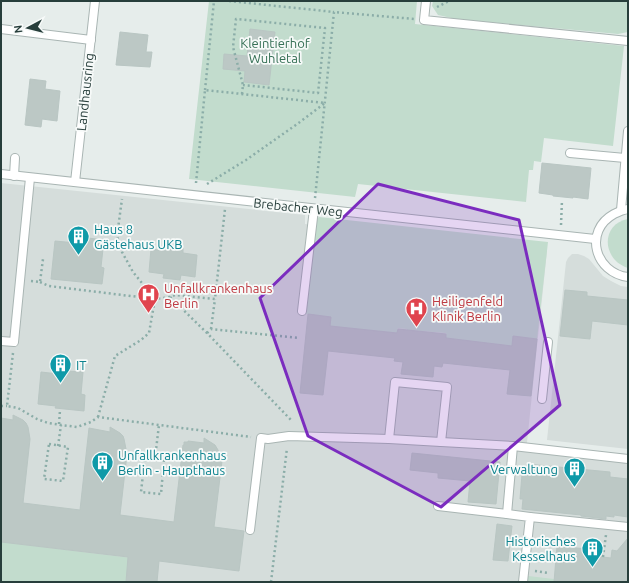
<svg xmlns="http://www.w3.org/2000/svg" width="629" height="583" font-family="Ubuntu,sans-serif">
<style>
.built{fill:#d5dddb}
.green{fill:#c2dccd}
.building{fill:#bcc8c5;stroke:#b9c6c3}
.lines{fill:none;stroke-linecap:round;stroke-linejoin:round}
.service-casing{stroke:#a9b5b3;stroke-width:10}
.path{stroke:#8bada8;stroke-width:2.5;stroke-dasharray:2 3;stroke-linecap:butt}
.service{stroke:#fff;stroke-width:8}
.marked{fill:#7b2cbf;fill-opacity:0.2;stroke:#7b2cbf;stroke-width:3;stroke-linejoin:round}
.labels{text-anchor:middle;stroke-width:3.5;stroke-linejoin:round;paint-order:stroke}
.park-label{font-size:13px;fill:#367056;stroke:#f7faf9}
.street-label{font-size:13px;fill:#273e3b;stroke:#f7faf9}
.culture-label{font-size:13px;fill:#0d838f;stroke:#f7faf9;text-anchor:start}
.health-label{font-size:13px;fill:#be3a42;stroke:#f7faf9;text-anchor:start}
</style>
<rect width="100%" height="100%" fill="#e6edeb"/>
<g class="built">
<polygon points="1,183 305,215 305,224 547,251 526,452 628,463 628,582 1,582"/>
<polygon points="572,254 578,254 584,256 589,259 603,276 611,281 621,286 628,287 628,449 547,440 566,262 568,258"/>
</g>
<g class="green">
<polygon points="209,1 417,1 415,24 624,46 613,146 544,138 541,162 534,161 533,170 529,170 526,202 358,184 355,197 189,179"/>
<polygon points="433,1 628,1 628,32 618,34 456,19 438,15 432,6"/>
<polygon points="319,217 548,242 537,339 514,336 512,346 446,338 446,333 407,330 407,329 398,328 397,333 330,326 331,317 306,314 316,219"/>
<path d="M628,219v49c-26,-8 -28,-44 0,-49z"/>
<polygon points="1,542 132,558 130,578 126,578 126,582 1,582"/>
<polygon points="528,576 554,579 554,582 527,582"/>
</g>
<g class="building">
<polygon points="250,29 275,32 269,85 244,82 245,71 223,69 224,54 247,56"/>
<polygon points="120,32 148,35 146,52 152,52 150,67 116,65"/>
<polygon points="30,79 46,81 45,89 60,91 57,121 42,119 41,127 25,125"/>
<polygon points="542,163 591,168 588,199 573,197 573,198 553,196 553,195 539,193"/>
<polygon points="88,238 104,240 101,267 104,268 102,284 51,279 55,241 87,244"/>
<polygon points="167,246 183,248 183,253 197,255 195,277 181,275 180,280 163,278 164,274 149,272 151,249 166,251"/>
<polygon points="565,290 587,292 587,296 628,300 628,325 592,321 590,339 560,336"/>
<polygon points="308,314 331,317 330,326 397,333 398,329 446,334 446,338 512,346 513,336 537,339 531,396 507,394 510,370 443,363 442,367 434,366 433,377 401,374 403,362 394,361 395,358 328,351 323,395 300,393"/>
<polygon points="67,371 83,372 81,394 85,395 84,411 55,408 56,406 38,404 41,372 67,375"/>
<polygon points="13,415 23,420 26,423 28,427 30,439 23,503 80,510 89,428 110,432 110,427 120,433 123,436 124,439 127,454 120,515 174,522 183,445 184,445 184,442 188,442 188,441 204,443 204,438 215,445 218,450 222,461 214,527 244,531 239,571 159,561 157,582 126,582 128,557 1,542 1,418 13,420"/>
<polygon points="412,453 500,462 496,504 468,502 470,481 438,478 438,473 410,470"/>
<polygon points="527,464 610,472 610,477 628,479 628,517 614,515 614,517 606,516 606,519 581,516 581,515 522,509 523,499 520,499 522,474 526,474"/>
<polygon points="497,524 512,526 508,561 493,560"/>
<polygon points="628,538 628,582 554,582 557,546 587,549 586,555 611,558 612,550 617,551"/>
</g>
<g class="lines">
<defs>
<g id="service">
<polyline points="426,1 424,20 628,41"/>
<polyline points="1,29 91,40"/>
<polyline points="570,153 625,158"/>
<polyline points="1,174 595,239"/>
<polyline points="14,176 15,158"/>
<polyline points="75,182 95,1"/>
<path d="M628,209c-6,1 -10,3 -14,5 -31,17 -19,59 14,63"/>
<polyline points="621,210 628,131"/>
<polyline points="302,311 314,209"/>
<polyline points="1,341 14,342 30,178"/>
<polyline points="542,399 548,342"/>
<polyline points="389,439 395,382 447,387 441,442"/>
<polyline points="513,446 507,514 530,517 523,582"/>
<polyline points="438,506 507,514"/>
<polyline points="530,517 628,527"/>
<polyline points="250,530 261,438 268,439 289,436 389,439 441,442 513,446 628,459"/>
</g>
</defs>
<use href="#service" class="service-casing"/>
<g class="path">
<polyline points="229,1 334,12"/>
<polyline points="437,7 449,1"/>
<polyline points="205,90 214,1"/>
<polyline points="242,94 243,85 233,47 236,19 325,28 318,93 243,85"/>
<polyline points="196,183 205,90 325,103"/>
<polyline points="207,184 246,160 300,122 325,103"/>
<polyline points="315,198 334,12 414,19"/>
<polyline points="561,225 562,200"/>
<polyline points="31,281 40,282 43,259"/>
<polyline points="40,282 49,286 155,299 170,297 175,295 215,299 225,209"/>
<polyline points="170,297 207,333 291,420"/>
<polyline points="211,329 215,299"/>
<polyline points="207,333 211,329 299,338"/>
<polyline points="13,353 7,406 18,408 37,419 48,423 61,425 77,427 91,422 98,417 251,437"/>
<polyline points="1,406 7,406"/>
<polyline points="98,417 115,356 141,340 149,333 155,299 133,272 122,252 117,236 122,199"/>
<polyline points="59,424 60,410"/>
<polygon points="49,444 68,447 63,481 44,479"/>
<polyline points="58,446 61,425"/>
<polygon points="145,457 164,459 161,494 141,492"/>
<polyline points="155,458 159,425"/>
<polyline points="603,557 606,535"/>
<polyline points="535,571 549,573"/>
<polyline points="271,582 287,448"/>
</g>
<use href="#service" class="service"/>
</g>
<path class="marked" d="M378,184l141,36 41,185 -119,102 -133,-71 -48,-138z"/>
<defs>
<symbol id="building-pin" viewBox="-11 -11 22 30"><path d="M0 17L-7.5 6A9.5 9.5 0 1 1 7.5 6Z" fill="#0f9aa8" stroke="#f7faf9"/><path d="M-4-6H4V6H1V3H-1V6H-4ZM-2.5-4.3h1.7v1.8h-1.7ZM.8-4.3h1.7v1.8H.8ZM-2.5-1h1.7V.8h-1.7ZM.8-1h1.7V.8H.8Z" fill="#fff"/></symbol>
<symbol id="hospital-pin" viewBox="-11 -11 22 30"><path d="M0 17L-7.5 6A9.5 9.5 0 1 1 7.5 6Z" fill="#e0444e" stroke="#f7faf9"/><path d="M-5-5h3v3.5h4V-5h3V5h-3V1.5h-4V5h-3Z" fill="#fff"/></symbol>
</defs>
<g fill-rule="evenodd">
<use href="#building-pin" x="66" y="224" width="25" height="34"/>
<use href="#hospital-pin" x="136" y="282" width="25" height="34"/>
<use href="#hospital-pin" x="404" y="296" width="25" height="34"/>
<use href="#building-pin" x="48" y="352" width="25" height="34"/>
<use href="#building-pin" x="90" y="450" width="25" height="34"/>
<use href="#building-pin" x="562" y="456" width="25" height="34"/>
<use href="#building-pin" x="580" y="536" width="25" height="34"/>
</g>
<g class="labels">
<g class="park-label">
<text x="275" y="48">Kleintierhof<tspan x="275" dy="15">Wuhletal</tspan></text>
</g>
<g class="street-label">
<text transform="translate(85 92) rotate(-84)" y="5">Landhausring</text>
<text transform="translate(298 207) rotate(6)" y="5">Brebacher Weg</text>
</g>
<g class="culture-label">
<text x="94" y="234">Haus 8<tspan x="94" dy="15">Gästehaus UKB</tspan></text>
<text x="76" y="370">IT</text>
<text x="118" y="460">Unfallkrankenhaus<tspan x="118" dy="15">Berlin - Haupthaus</tspan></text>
<text x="558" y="474" text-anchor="end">Verwaltung</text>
<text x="576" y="546" text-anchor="end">Historisches<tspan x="576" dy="15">Kesselhaus</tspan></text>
</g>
<g class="health-label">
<text x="164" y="293">Unfallkrankenhaus<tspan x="164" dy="15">Berlin</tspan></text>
<text x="432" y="306">Heiligenfeld<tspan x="432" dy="15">Klinik Berlin</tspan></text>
</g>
</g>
<rect width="629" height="583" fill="none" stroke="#273e3b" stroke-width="4"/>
<g transform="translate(28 28) rotate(263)" stroke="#f7faf9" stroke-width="3" paint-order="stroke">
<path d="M0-3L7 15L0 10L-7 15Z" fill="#273e3b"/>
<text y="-6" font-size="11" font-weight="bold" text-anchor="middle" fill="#273e3b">N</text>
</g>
</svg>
